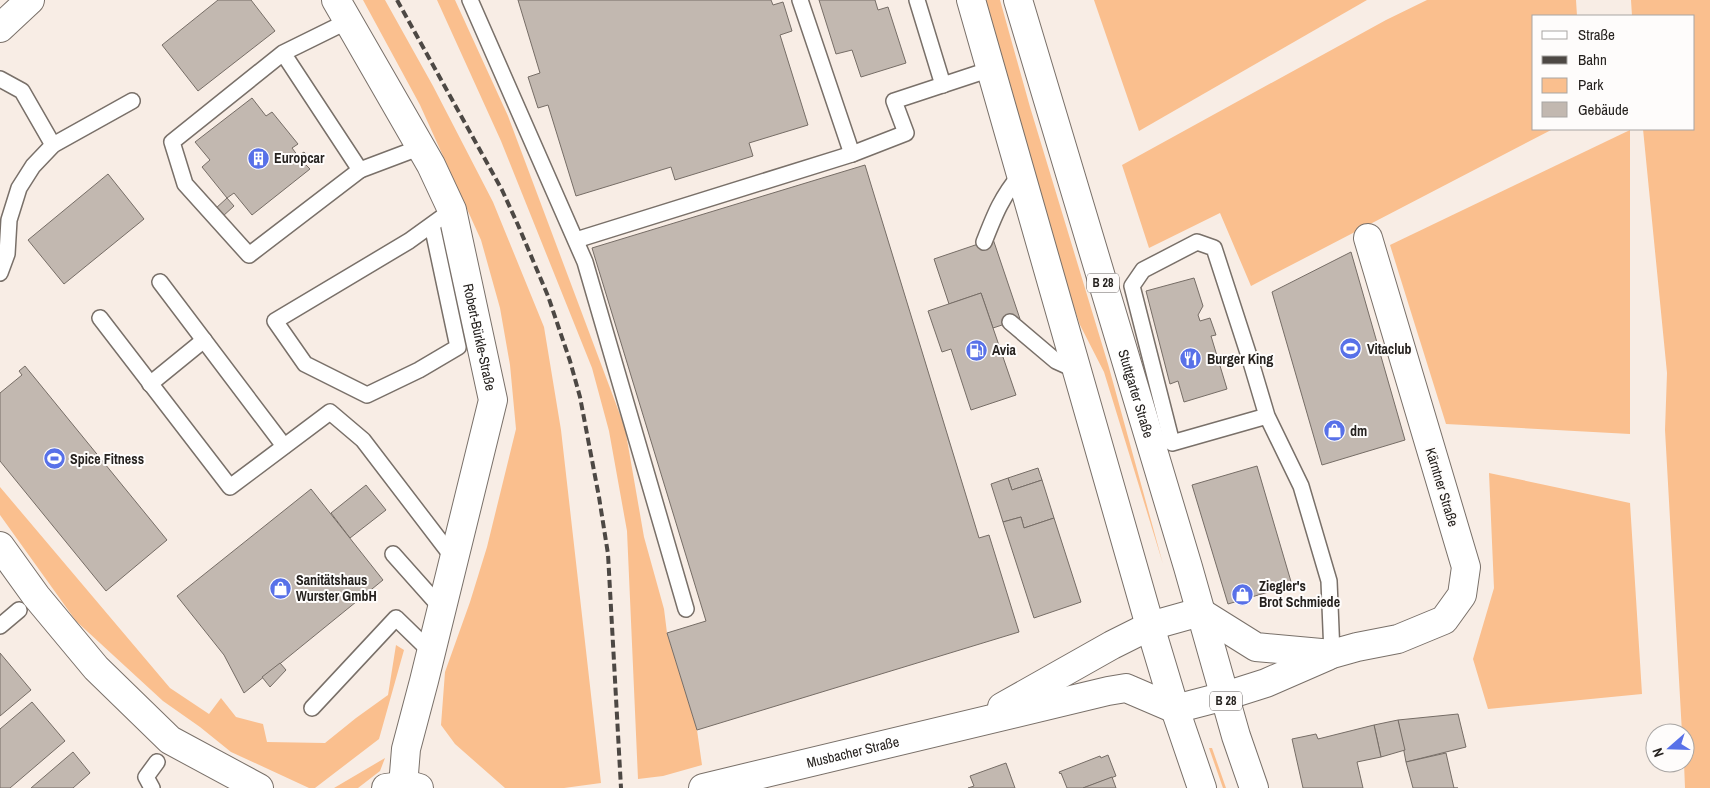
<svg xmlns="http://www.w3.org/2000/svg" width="1710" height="788" font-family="'Archivo Narrow',sans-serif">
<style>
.green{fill:#fabf8e}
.building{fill:#c2b8b0;stroke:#766d66}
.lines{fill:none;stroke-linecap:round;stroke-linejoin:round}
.service-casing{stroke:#797069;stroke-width:18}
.minor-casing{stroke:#797069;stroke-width:30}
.tertiary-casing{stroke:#797069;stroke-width:30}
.primary-casing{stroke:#797069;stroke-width:30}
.service{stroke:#fff;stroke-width:15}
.minor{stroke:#fff;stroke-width:28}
.tertiary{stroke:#fff;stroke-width:28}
.primary{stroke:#fff;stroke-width:28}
.rail{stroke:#4d4844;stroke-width:4;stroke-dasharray:8 4;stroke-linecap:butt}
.labels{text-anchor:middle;stroke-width:4;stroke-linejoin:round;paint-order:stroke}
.shield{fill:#fefcfb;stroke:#676361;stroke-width:1}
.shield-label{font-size:12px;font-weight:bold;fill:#26221f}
.poi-label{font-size:14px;font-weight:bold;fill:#26221f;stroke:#fefcfb;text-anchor:start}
.street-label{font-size:14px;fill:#26221f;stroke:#fefcfb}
</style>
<rect width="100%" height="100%" fill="#f8ede5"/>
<g class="green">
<polygon points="363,0 385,0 433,86 493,202 544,327 561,430 601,783 564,788 505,788 455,744 441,725 445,672 470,602 487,547 516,429 510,365 500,308 481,240 420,105"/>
<polygon points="437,0 455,0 508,116 625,428 644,537 664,609 667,633 697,730 702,765 663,776 638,779 627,531 609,431 592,368 501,141"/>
<polygon points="984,0 1000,0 1030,107 1108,364 1163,564 1104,372 1080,325 1067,287"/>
<polygon points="1094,0 1367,0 1139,131"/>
<polygon points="1427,0 1576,0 1577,16 1534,16 1534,129 1553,129 1251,286 1220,213 1149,248 1122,165 1386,20"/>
<polygon points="1631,0 1710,0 1710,788 1685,788 1684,763 1685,733 1682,733 1665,430 1667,373 1643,129 1694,129 1694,16 1632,16"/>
<polygon points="1630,130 1630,434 1446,424 1390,245"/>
<polygon points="1489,473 1630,503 1642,694 1488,709 1473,659 1494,588"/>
<polygon points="0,487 170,688 209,714 221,698 236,717 263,724 267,742 325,743 356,718 388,695 396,645 404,650 379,739 315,788 309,788 231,752 200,727 163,701 76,621 0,515"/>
<polygon points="1209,748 1212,748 1226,788 1223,788"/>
<polygon points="385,758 380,771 358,788 334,788"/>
</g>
<g class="building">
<polygon points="218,0 251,0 275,31 198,91 162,45"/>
<polygon points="518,0 771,0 773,5 783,2 792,31 780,35 808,125 749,143 753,156 675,180 671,167 576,196 548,105 538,108 528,77 540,73"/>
<polygon points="819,0 875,0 878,10 888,7 906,63 861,77 852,50 836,54"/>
<polygon points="252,98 266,116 272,112 298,144 292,148 298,156 304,152 310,160 305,164 310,169 252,215 234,193 227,198 202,167 210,160 195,142"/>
<polygon points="865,165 979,538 989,535 1019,632 697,730 667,633 706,621 592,248"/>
<polygon points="108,174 144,219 64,284 28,240"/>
<polygon points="227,198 234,206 222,217 215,209"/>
<polygon points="993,239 1020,319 993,328 981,293 949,304 934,259"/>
<polygon points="1351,252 1405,440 1322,465 1272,292"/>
<polygon points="1194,278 1203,306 1198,315 1200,321 1210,318 1216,335 1211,336 1227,389 1184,402 1178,381 1170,384 1146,291"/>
<polygon points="981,293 1016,395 971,410 951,349 942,352 928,311"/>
<polygon points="25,366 167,540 106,591 0,461 0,393 22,375 19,371"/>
<polygon points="1257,466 1292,585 1228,604 1192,485"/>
<polygon points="1038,468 1042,480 1012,490 1008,478"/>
<polygon points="1008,478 1012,490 1042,480 1054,518 1024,528 1021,517 1003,522 991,484"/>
<polygon points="366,485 386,510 350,538 331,513"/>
<polygon points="311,489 383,580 244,693 224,655 177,596"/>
<polygon points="1021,517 1024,528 1054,518 1081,602 1034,618 1003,522"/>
<polygon points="0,653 31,690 0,716"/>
<polygon points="280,663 286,670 270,687 262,677"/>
<polygon points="32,702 65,741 10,788 0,788 0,729"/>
<polygon points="1458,714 1466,747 1406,762 1398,720"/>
<polygon points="1398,720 1405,750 1381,757 1374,725"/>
<polygon points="1374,725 1381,757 1357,762 1363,788 1303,788 1292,739 1316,734 1318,739"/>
<polygon points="73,752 90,773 73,788 31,788"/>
<polygon points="1446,753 1454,788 1458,788 1413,788 1406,762"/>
<polygon points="1108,755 1116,776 1083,788 1067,788 1061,773 1060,774 1059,772 1100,756 1101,758"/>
<polygon points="1006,763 1015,788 968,788 974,786 970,776"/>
<polygon points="1112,777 1116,788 1083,788"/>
</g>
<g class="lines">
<defs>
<g id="service">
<polyline points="470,0 585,262 686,609"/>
<polyline points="800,0 852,154"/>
<polyline points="917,0 943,85"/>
<polyline points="283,53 172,142 185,184 249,255 360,170 283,53 348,21"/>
<polyline points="0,79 22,91 53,145"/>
<polyline points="360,170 421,147"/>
<polyline points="432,225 458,347 419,370 367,395 305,364 275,321 409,241 452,210"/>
<polyline points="576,240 852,154 906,133 894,101 991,69"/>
<path d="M984,242c11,-28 17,-44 36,-67"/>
<polyline points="0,273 7,254 9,220 19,188 33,166 53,145 132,101"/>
<polyline points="160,282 284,446"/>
<polyline points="100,318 230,487 330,412 363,440 454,559"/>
<polyline points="1010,322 1056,361 1078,371"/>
<polyline points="150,384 204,340"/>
<polyline points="1267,416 1172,443 1132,286 1143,270 1197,242 1214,248 1250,359 1267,416 1301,486 1329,581 1332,654"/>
<polyline points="393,554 442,609"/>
<polyline points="0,626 19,610"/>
<polyline points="312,708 396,618 431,652"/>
<polyline points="152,788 146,777 157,762"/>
</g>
<g id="minor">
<path id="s1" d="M336,0l95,165 21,45 41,190 -69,281 -18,68 -3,37"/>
<polyline points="0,28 30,0"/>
<polyline points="1200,612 1256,647 1332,654 1357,647 1398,639 1444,620 1462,595 1466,567 1368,238"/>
<polyline points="1225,696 1266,683 1328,656"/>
</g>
<g id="tertiary">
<polyline points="0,546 36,596 96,668 170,740 259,788"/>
<polyline points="1002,707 1112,645 1150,626"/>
<polyline points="386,788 409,785 419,788"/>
<path id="s2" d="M703,788l405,-97 18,-3 49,21"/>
</g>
<g id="primary">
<polyline points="971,0 1150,626 1175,709 1202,788"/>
<path id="s3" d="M1018,0l170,567 48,169 18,52"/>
<polyline points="1150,626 1200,612"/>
<polyline points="1175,709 1225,696"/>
</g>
</defs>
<use href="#service" class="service-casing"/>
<use href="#minor" class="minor-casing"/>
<use href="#tertiary" class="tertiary-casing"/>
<use href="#primary" class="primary-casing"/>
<use href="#service" class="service"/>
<use href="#minor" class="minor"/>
<use href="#tertiary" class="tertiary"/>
<use href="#primary" class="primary"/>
<polyline class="rail" points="397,0 502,190 518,225 548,296 570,361 580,397 599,497 608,554 621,788"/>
</g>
<defs>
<symbol id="building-disc" viewBox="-11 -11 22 22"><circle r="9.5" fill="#5871e8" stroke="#fefcfb"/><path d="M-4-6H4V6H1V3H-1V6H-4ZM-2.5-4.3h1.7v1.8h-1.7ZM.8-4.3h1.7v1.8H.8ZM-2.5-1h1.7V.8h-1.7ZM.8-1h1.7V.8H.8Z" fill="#fff"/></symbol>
<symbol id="stadium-disc" viewBox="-11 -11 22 22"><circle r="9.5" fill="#5871e8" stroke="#fefcfb"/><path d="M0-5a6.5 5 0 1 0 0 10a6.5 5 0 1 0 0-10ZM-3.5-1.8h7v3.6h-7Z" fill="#fff"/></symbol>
<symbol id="fuel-disc" viewBox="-11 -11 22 22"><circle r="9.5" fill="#5871e8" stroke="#fefcfb"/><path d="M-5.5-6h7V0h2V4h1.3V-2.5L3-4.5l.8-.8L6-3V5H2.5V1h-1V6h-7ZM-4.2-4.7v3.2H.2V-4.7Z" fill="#fff"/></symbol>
<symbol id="restaurant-disc" viewBox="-11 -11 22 22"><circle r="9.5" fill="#5871e8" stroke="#fefcfb"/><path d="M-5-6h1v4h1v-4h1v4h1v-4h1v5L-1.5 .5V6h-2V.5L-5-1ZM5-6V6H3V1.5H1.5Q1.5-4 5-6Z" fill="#fff"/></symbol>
<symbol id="shop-disc" viewBox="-11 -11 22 22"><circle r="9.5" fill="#5871e8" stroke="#fefcfb"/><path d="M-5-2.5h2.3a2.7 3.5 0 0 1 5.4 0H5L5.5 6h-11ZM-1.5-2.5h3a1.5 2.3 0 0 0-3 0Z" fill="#fff"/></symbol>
</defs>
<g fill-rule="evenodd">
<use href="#building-disc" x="246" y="146" width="25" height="25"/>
<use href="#stadium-disc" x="1338" y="336" width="25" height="25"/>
<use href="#fuel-disc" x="964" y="338" width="25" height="25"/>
<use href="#restaurant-disc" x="1178" y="346" width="25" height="25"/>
<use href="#shop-disc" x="1322" y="418" width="25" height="25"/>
<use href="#stadium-disc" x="42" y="446" width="25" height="25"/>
<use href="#shop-disc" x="268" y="576" width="25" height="25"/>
<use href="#shop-disc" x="1230" y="582" width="25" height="25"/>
</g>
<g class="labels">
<g class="shield">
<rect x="1087" y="273.5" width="32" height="19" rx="4"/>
<rect x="1210" y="691.5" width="32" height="19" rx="4"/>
</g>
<g class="shield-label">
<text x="1103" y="287">B 28</text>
<text x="1226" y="705">B 28</text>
</g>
<g class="poi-label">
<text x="274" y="163">Europcar</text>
<text x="1367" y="354">Vitaclub</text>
<text x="992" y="355">Avia</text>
<text x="1207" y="364">Burger King</text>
<text x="1350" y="436">dm</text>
<text x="70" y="464">Spice Fitness</text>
<text x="296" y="585">Sanitätshaus<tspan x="296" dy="16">Wurster GmbH</tspan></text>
<text x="1259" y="591">Ziegler's<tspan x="1259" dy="16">Brot Schmiede</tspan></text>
</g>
<g class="street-label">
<text dy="5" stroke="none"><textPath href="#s1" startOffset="370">Robert-Bürkle-Straße</textPath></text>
<text dy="5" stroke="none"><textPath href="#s3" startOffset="411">Stuttgarter Straße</textPath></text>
<text transform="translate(1442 487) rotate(73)" y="5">Kärntner Straße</text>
<text dy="5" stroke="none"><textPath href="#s2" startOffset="154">Musbacher Straße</textPath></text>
</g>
</g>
<rect x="1532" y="15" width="162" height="115" fill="#fefcfb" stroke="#a8a5a3"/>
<rect x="1542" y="31" width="25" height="8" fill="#ffffff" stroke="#a8a5a3"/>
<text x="1578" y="40" font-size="15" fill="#26221f">Straße</text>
<rect x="1542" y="56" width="25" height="8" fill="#4d4844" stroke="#a8a5a3"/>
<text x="1578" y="65" font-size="15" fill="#26221f">Bahn</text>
<rect x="1542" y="78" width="25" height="15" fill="#fabf8e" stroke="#a8a5a3"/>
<text x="1578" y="90" font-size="15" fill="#26221f">Park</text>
<rect x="1542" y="102" width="25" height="15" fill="#c2b8b0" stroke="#a8a5a3"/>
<text x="1578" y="115" font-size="15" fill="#26221f">Gebäude</text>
<g transform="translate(1670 748) rotate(250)"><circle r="24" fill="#fefcfb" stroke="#a8a5a3"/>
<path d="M0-4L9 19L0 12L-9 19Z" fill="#5871e8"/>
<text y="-8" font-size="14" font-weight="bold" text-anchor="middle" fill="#26221f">N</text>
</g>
</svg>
